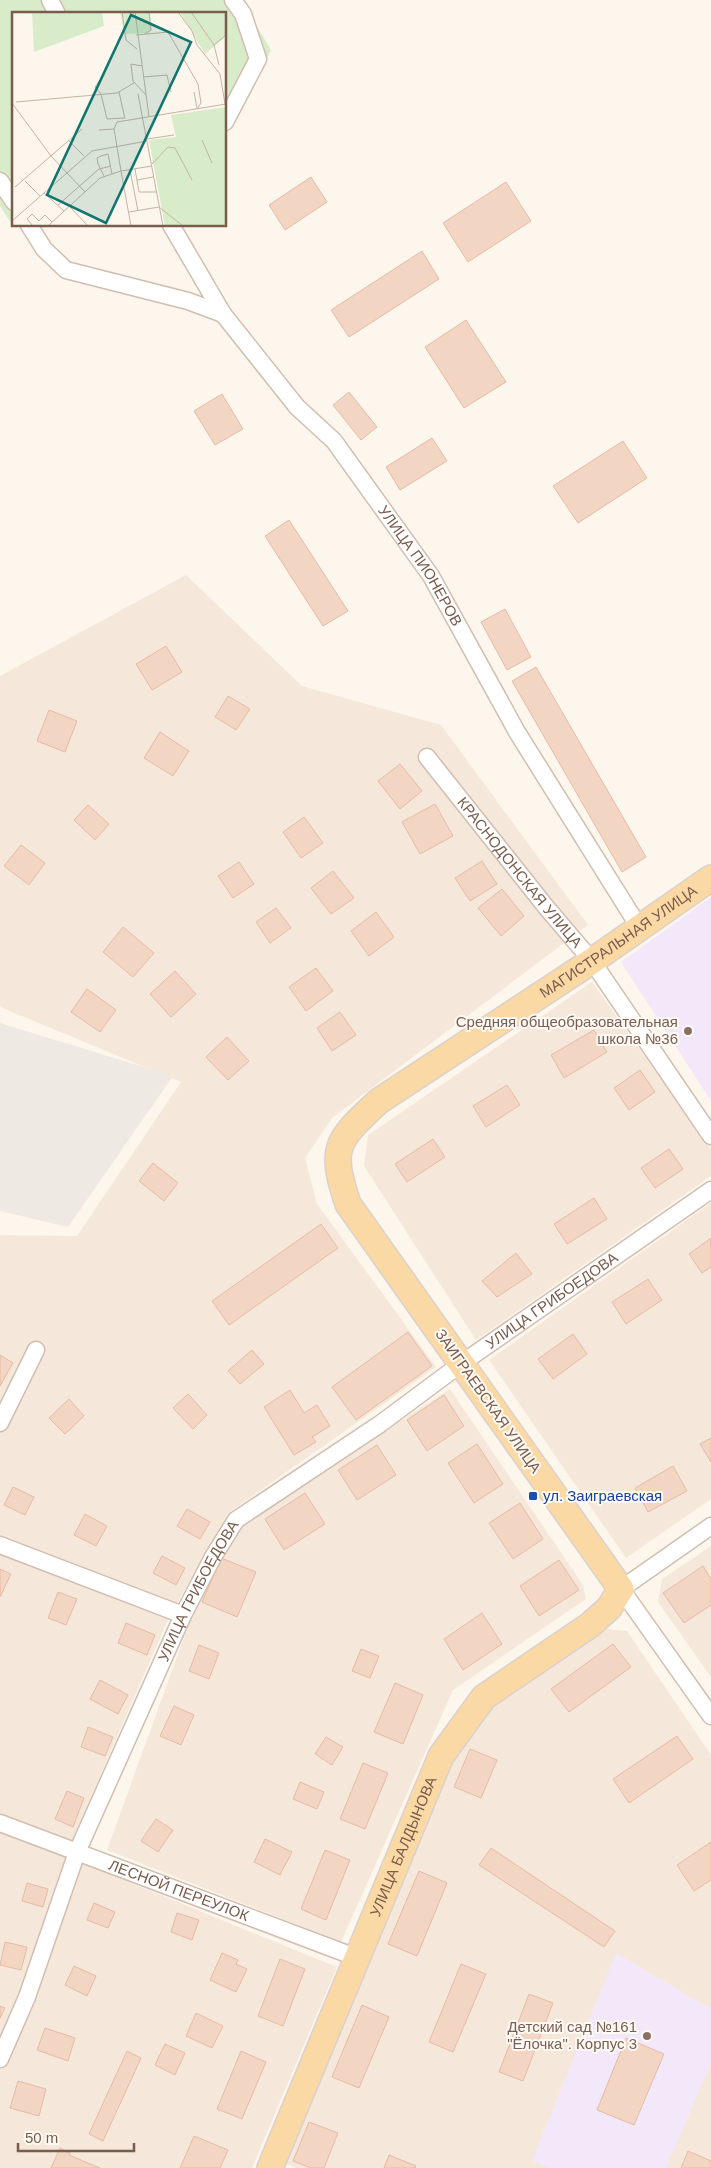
<svg xmlns="http://www.w3.org/2000/svg" width="711" height="2168" font-family="Arial,sans-serif">
<style>
.residential{fill:#f5e8da}
.industrial{fill:#efe9e4}
.education{fill:#f3e8fa}
.green{fill:#d8ecc9}
.building{fill:#f3d5c3;stroke:#e6bba3}
.lines{fill:none;stroke-linecap:round;stroke-linejoin:round}
.street-casing{stroke:#d1beb0;stroke-width:19}
.primary-casing{stroke:#dad1cd;stroke-width:28}
.street{stroke:#fff;stroke-width:16}
.primary{stroke:#fbd9a5;stroke-width:25}
.education-dot{fill:#8d6e63;stroke:#fffaf3;stroke-width:2}
.transit-dot{fill:#1a4fb4;stroke:#fffaf3;stroke-width:2}
.labels{text-anchor:middle;stroke-width:4;stroke-linejoin:round;paint-order:stroke}
.street-label{font-size:15px;fill:#7a5c4d;stroke:#fffaf3}
.education-label{font-size:15px;fill:#785e54;stroke:#fffaf3;text-anchor:end}
.transit-label{font-size:15px;fill:#164399;stroke:#fffaf3;text-anchor:start}
.inset-road{fill:none;stroke:#c5b3a7;stroke-width:1}
.view{fill:#0f766e;fill-opacity:0.15;stroke:#0f766e;stroke-width:2.5}
.inset-edge{fill:none;stroke:#7a5c4d;stroke-width:2.5}
</style>
<rect width="100%" height="100%" fill="#fdf6ec"/>
<g class="residential">
<polygon points="186,575 302,686 441,725 588,925 332,1118 305,1158 317,1204 436,1367 231,1511 170,1615 65,1856 337,1967 252,2168 0,2168 0,1235 77,1236 181,1082 0,1007 0,676"/>
<polygon points="592,982 711,1149 711,1176 476,1340 364,1166 368,1135"/>
<polygon points="711,1203 711,1499 626,1558 489,1360"/>
<polygon points="450,1389 583,1585 586,1599 453,1690 341,1942 107,1850 190,1621 217,1558 239,1524"/>
<polygon points="711,1546 711,1677 658,1602 662,1579"/>
<polygon points="607,1629 627,1631 711,1755 711,2168 296,2168 286,2164 454,1750 488,1704"/>
</g>
<polygon class="industrial" points="0,1023 173,1076 68,1227 0,1211"/>
<g class="education">
<polygon points="711,897 711,1101 621,962"/>
<polygon points="616,1953 711,2009 711,2063 666,2168 550,2168 532,2161"/>
</g>
<polygon class="green" points="0,0 241,0 271,50 248,99 225,111 225,14 14,14 14,222 11,223 0,206"/>
<g class="building">
<polygon points="311,177 327,202 285,230 269,205"/>
<polygon points="506,182 531,221 468,262 443,223"/>
<polygon points="422,251 439,279 349,337 331,310"/>
<polygon points="466,320 506,382 464,408 425,347"/>
<polygon points="349,392 377,427 361,440 333,405"/>
<polygon points="222,394 243,429 215,445 194,411"/>
<polygon points="432,438 447,461 400,490 386,467"/>
<polygon points="623,441 647,478 578,523 553,486"/>
<polygon points="289,520 348,611 323,626 265,536"/>
<polygon points="505,609 531,657 507,670 481,622"/>
<polygon points="166,646 182,672 152,690 136,664"/>
<polygon points="536,667 646,857 622,872 512,681"/>
<polygon points="228,696 250,709 236,730 215,717"/>
<polygon points="49,710 77,721 65,752 37,741"/>
<polygon points="160,732 189,751 173,776 144,758"/>
<polygon points="400,764 422,791 400,809 378,781"/>
<polygon points="435,804 453,836 420,854 402,822"/>
<polygon points="88,805 109,824 95,840 74,820"/>
<polygon points="304,817 323,843 301,858 283,832"/>
<polygon points="21,845 45,863 29,885 4,866"/>
<polygon points="482,861 497,884 470,901 455,878"/>
<polygon points="239,862 254,884 233,898 218,876"/>
<polygon points="333,871 354,898 331,914 311,888"/>
<polygon points="502,889 524,916 501,936 478,908"/>
<polygon points="276,908 291,928 270,943 256,922"/>
<polygon points="376,912 394,937 369,956 351,931"/>
<polygon points="123,927 154,953 133,977 103,952"/>
<polygon points="316,968 333,991 306,1011 289,987"/>
<polygon points="175,971 196,994 171,1017 150,994"/>
<polygon points="87,989 116,1010 100,1032 71,1012"/>
<polygon points="340,1012 356,1035 332,1051 317,1028"/>
<polygon points="594,1030 607,1052 564,1078 551,1055"/>
<polygon points="227,1037 249,1061 228,1080 206,1057"/>
<polygon points="640,1070 655,1092 629,1110 614,1088"/>
<polygon points="507,1085 520,1105 486,1127 473,1106"/>
<polygon points="433,1139 445,1157 407,1182 395,1164"/>
<polygon points="669,1149 683,1169 655,1188 641,1168"/>
<polygon points="153,1163 178,1183 164,1201 139,1181"/>
<polygon points="594,1198 607,1219 567,1244 554,1224"/>
<polygon points="321,1224 338,1248 229,1325 212,1301"/>
<polygon points="711,1238 711,1267 702,1273 689,1254"/>
<polygon points="516,1253 532,1274 497,1297 482,1281"/>
<polygon points="648,1279 662,1300 626,1324 612,1302"/>
<polygon points="408,1332 432,1366 356,1420 332,1387"/>
<polygon points="573,1334 587,1354 553,1379 538,1359"/>
<polygon points="252,1350 264,1364 240,1384 228,1371"/>
<polygon points="0,1355 13,1363 0,1386"/>
<polygon points="290,1390 304,1413 317,1405 330,1426 312,1437 316,1442 294,1455 264,1407"/>
<polygon points="188,1394 207,1415 193,1429 173,1408"/>
<polygon points="444,1395 464,1426 427,1451 407,1420"/>
<polygon points="69,1399 84,1416 65,1434 49,1418"/>
<polygon points="711,1438 711,1462 700,1444"/>
<polygon points="477,1444 503,1484 474,1503 448,1463"/>
<polygon points="377,1445 396,1475 357,1500 338,1470"/>
<polygon points="673,1466 687,1491 648,1512 635,1488"/>
<polygon points="13,1487 34,1497 25,1515 4,1505"/>
<polygon points="305,1493 325,1524 284,1550 265,1519"/>
<polygon points="520,1503 543,1539 513,1559 489,1523"/>
<polygon points="187,1509 210,1522 200,1539 177,1526"/>
<polygon points="85,1514 107,1526 96,1546 74,1535"/>
<polygon points="162,1556 185,1568 176,1585 153,1573"/>
<polygon points="221,1558 256,1572 237,1617 202,1602"/>
<polygon points="559,1560 579,1590 539,1616 520,1586"/>
<polygon points="703,1566 711,1579 711,1605 684,1623 663,1593"/>
<polygon points="0,1569 11,1574 0,1597"/>
<polygon points="58,1592 77,1599 66,1625 48,1618"/>
<polygon points="482,1613 502,1644 463,1670 444,1639"/>
<polygon points="126,1623 155,1635 147,1655 118,1643"/>
<polygon points="613,1644 631,1667 569,1712 551,1689"/>
<polygon points="199,1645 219,1653 209,1679 189,1671"/>
<polygon points="361,1649 379,1656 370,1678 352,1671"/>
<polygon points="100,1680 128,1695 118,1714 90,1699"/>
<polygon points="395,1683 423,1695 403,1744 374,1732"/>
<polygon points="174,1706 194,1715 181,1745 160,1736"/>
<polygon points="88,1727 113,1737 105,1756 81,1747"/>
<polygon points="677,1736 693,1759 629,1803 613,1779"/>
<polygon points="326,1737 343,1747 332,1765 315,1754"/>
<polygon points="470,1749 497,1760 481,1798 454,1787"/>
<polygon points="363,1763 388,1773 365,1829 340,1819"/>
<polygon points="300,1782 324,1792 317,1809 293,1799"/>
<polygon points="67,1791 84,1798 73,1827 55,1819"/>
<polygon points="156,1819 173,1830 158,1852 141,1841"/>
<polygon points="265,1839 292,1852 280,1875 254,1862"/>
<polygon points="711,1842 711,1880 694,1891 677,1865"/>
<polygon points="491,1848 615,1931 604,1947 479,1865"/>
<polygon points="325,1850 350,1860 326,1920 301,1909"/>
<polygon points="419,1871 447,1883 417,1956 388,1944"/>
<polygon points="27,1883 48,1889 43,1907 22,1901"/>
<polygon points="94,1903 115,1912 108,1928 87,1920"/>
<polygon points="177,1913 199,1920 192,1940 171,1932"/>
<polygon points="5,1942 27,1947 21,1970 0,1965"/>
<polygon points="222,1953 238,1960 236,1964 247,1969 236,1992 210,1980"/>
<polygon points="280,1959 305,1969 283,2026 258,2016"/>
<polygon points="461,1964 486,1974 453,2052 429,2042"/>
<polygon points="74,1966 96,1976 87,1996 65,1985"/>
<polygon points="529,1994 553,2003 523,2081 499,2072"/>
<polygon points="362,2005 389,2017 359,2088 332,2077"/>
<polygon points="0,2006 5,2008 0,2018"/>
<polygon points="196,2013 223,2026 212,2048 186,2036"/>
<polygon points="45,2028 75,2038 68,2061 37,2050"/>
<polygon points="626,2038 664,2054 634,2125 597,2110"/>
<polygon points="165,2044 185,2053 175,2075 155,2065"/>
<polygon points="127,2051 141,2058 103,2141 89,2134"/>
<polygon points="241,2051 266,2062 242,2119 217,2109"/>
<polygon points="18,2081 46,2089 39,2116 10,2108"/>
<polygon points="309,2122 338,2133 324,2168 311,2168 293,2161"/>
<polygon points="194,2136 228,2150 220,2168 180,2168"/>
<polygon points="60,2148 70,2153 69,2155 100,2168 51,2168"/>
<polygon points="688,2151 711,2161 711,2168 681,2168"/>
<polygon points="389,2155 416,2166 415,2168 384,2168"/>
</g>
<g class="lines">
<defs>
<g id="street">
<polyline points="50,0 57,14"/>
<polyline points="225,122 258,59 243,14 233,0"/>
<polyline points="0,181 14,202"/>
<polyline points="29,225 44,249 66,270 188,301 223,314"/>
<path id="s1" d="M171,225l52,89 74,93 37,34 97,135 86,156 122,195"/>
<path id="s2" d="M427,757l119,150 46,54 119,175"/>
<polyline points="0,1423 36,1350"/>
<polyline points="711,1526 621,1589 711,1716"/>
<polyline points="0,1545 183,1615"/>
<path id="s3" d="M0,1823l358,135"/>
<path id="s4" d="M0,2059l27,-62 50,-145 106,-237 30,-58 23,-37 144,-96 82,-61 249,-173"/>
</g>
<g id="primary">
<path id="s5" d="M270,2168l171,-412 43,-59 106,-72 19,-17 12,-19 -273,-385c-19,-57 -12,-63 31,-103l213,-140 119,-83"/>
</g>
</defs>
<use href="#street" class="street-casing"/>
<use href="#primary" class="primary-casing"/>
<use href="#street" class="street"/>
<use href="#primary" class="primary"/>
</g>
<g class="education-dot">
<circle cx="688" cy="1031" r="5"/>
<circle cx="647" cy="2036" r="5"/>
</g>
<rect class="transit-dot" x="528" y="1491" width="10" height="10" rx="2.5"/>
<g class="labels">
<g class="street-label">
<text dy="5" stroke="none"><textPath href="#s1" startOffset="424">УЛИЦА ПИОНЕРОВ</textPath></text>
<text dy="5" stroke="none"><textPath href="#s2" startOffset="148">КРАСНОДОНСКАЯ УЛИЦА</textPath></text>
<text dy="5" stroke="none"><textPath href="#s5" startOffset="1574">МАГИСТРАЛЬНАЯ УЛИЦА</textPath></text>
<text dy="5" stroke="none"><textPath href="#s4" startOffset="974">УЛИЦА ГРИБОЕДОВА</textPath></text>
<text transform="translate(488 1401) rotate(55)" y="5">ЗАИГРАЕВСКАЯ УЛИЦА</text>
<text dy="5" stroke="none"><textPath href="#s4" startOffset="509">УЛИЦА ГРИБОЕДОВА</textPath></text>
<text dy="5" stroke="none"><textPath href="#s5" startOffset="348">УЛИЦА БАЛДЫНОВА</textPath></text>
<text dy="5" stroke="none"><textPath href="#s3" startOffset="191">ЛЕСНОЙ ПЕРЕУЛОК</textPath></text>
</g>
<g class="education-label">
<text x="678" y="1027">Средняя общеобразовательная<tspan x="678" dy="17">школа №36</tspan></text>
<text x="637" y="2032">Детский сад №161<tspan x="637" dy="17">"Ёлочка". Корпус 3</tspan></text>
</g>
<g class="transit-label">
<text x="543" y="1501">ул. Заиграевская</text>
</g>
</g>
<g transform="translate(12 12)">
<rect width="214" height="214" fill="#fdf6ec"/>
<path d="M20,0h70l2,14 -70,26zM108,0h30l2,18 -4,3 -24,1zM168,0h46v24l-21,18zM214,95v119h-61l-16,-86 27,-3 -5,-22z" fill="#d8ecc9"/>
<path class="inset-road" d="M110,0l4,28 11,9M123,0l14,105M166,0l14,19 5,14 23,29 5,30M179,0l23,33M133,22l6,-4 -2,-18M124,23l32,-3 30,52 3,19 -4,6M207,53l-5,-20 12,-10M130,54l-11,-2 2,17 13,14M92,63l-9,12 6,7 6,25 17,-1M132,65l23,-2 4,17M107,80l6,27M182,80l3,16M126,82l25,132M4,90l101,-9 17,-10M0,91l39,53 34,36M87,118l15,-1M135,127l27,-4M56,128l16,16M190,128l10,23M140,152l16,-17 7,1 17,32M123,157l4,23h17M118,158l8,41M92,164l-6,-12 -1,-6 4,-2 7,-2 4,20M125,168l16,-3M13,169l15,15M3,175l67,-58M32,181l20,18M46,193l41,-36 12,-3M57,194l19,20M117,200l30,-5 24,19M0,209l80,-70 55,-10M21,214l-6,-7 5,-5 7,7 6,-6 7,7M36,214l52,-48 21,-7 -7,-42 3,-7 109,-18M119,214l-10,-55 31,-5"/>
<path class="view" d="M119,3l60,27 -85,181 -59,-28z"/>
<rect width="214" height="214" class="inset-edge"/>
</g>
<path d="M18 2143v8h116v-8" fill="none" stroke="#7a5c4d" stroke-width="2.5"/>
<text x="25" y="2143" font-size="15" fill="#7a5c4d" stroke="#fffaf3" stroke-width="4" paint-order="stroke">50 m</text>
</svg>
